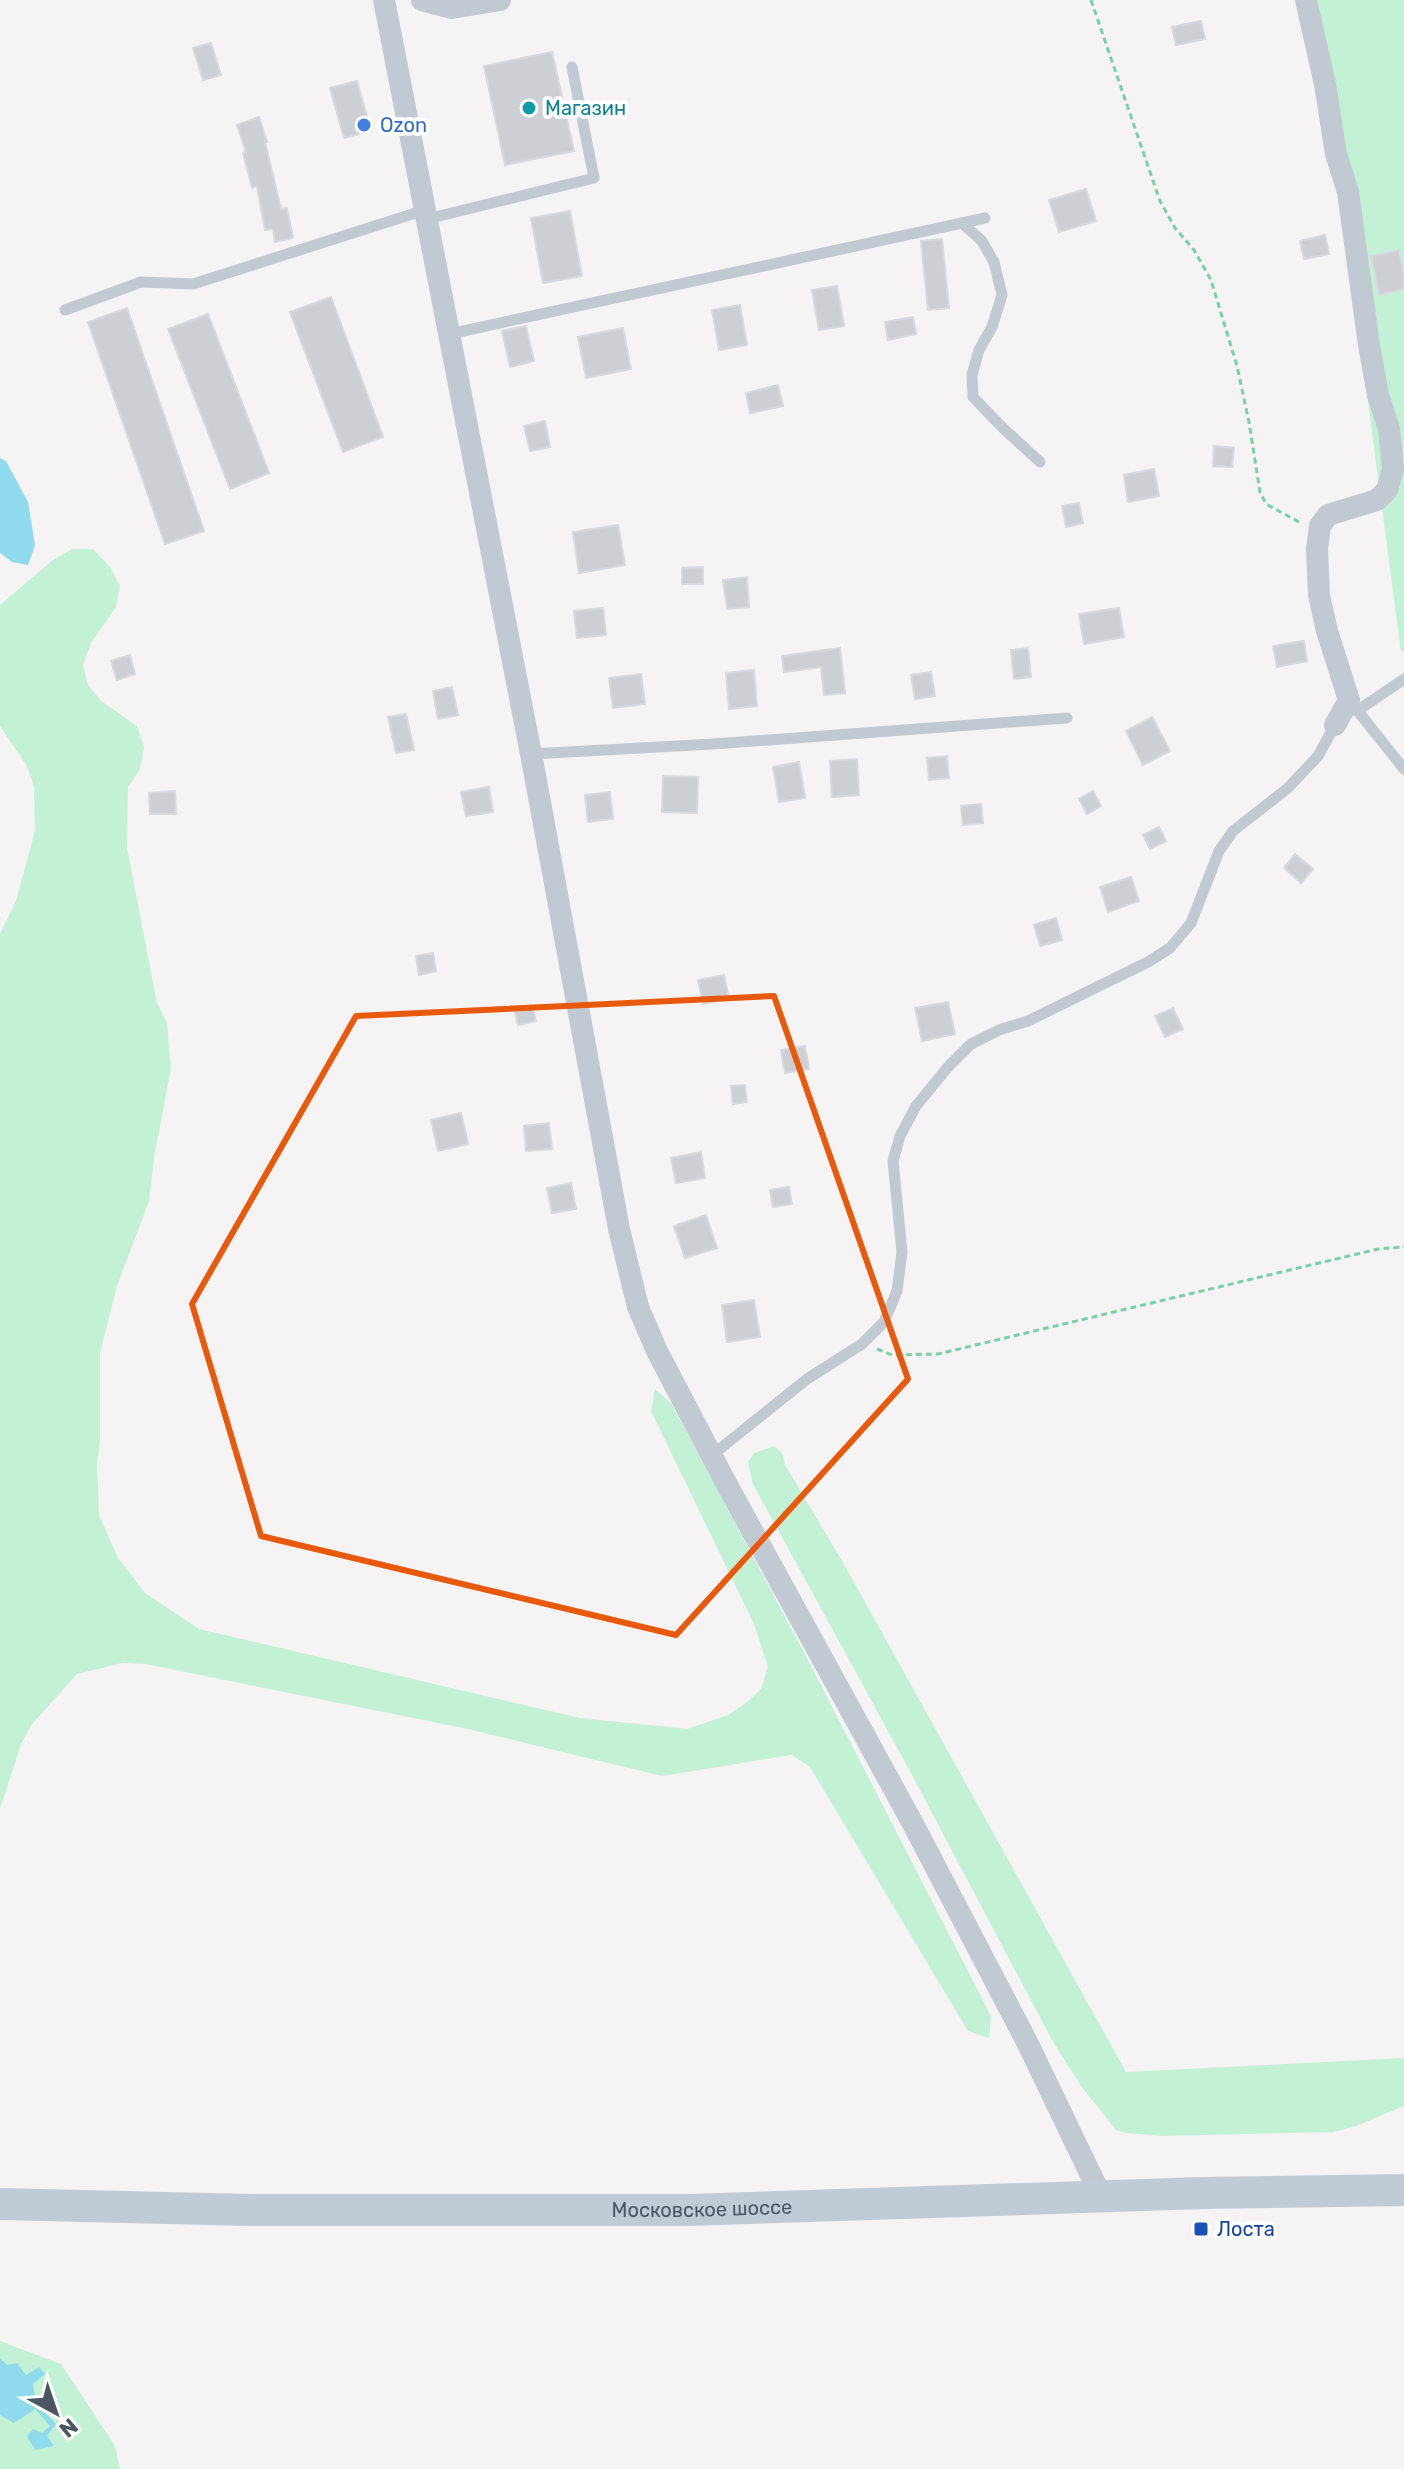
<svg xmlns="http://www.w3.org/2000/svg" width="1404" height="2469" font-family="Rubik,sans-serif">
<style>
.green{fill:#c3f1d5}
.water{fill:#90daee}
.building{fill:#cdcfd5;stroke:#d7d9de;stroke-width:2}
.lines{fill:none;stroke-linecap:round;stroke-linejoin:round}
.path{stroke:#7ad0a6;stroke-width:3;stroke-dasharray:6 4;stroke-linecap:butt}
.service{stroke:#c1cad2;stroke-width:11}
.minor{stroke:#c1cad2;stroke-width:22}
.secondary{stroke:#c1cbd6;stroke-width:32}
.marked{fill:none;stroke:#e8590c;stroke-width:6;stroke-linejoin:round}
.culture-dot{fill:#0f9aa8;stroke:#fff;stroke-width:3}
.shop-dot{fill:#3f7fe0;stroke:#fff;stroke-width:3}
.transit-dot{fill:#1a4fb4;stroke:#fff;stroke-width:3}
.labels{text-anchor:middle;stroke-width:8;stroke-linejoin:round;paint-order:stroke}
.culture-label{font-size:20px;fill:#0d838f;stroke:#fff;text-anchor:start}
.shop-label{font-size:20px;fill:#366cbe;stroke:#fff;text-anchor:start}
.street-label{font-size:20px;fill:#4a5661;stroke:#fff}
.transit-label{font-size:20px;fill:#164399;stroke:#fff;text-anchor:start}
</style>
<rect width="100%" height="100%" fill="#f5f3f3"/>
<g class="green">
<polygon points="1315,0 1404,0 1404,651 1401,652"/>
<polygon points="72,549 93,549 110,567 120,586 116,607 91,643 83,665 88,685 101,701 137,726 144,747 140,769 128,787 127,848 157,1003 167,1023 171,1068 154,1158 149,1201 117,1286 100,1353 100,1442 97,1464 99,1515 118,1558 145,1593 199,1629 580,1718 687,1729 728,1715 745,1704 761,1689 768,1667 754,1624 651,1411 655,1389 671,1403 808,1660 991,2016 989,2038 968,2031 810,1767 792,1755 662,1776 468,1729 145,1664 122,1663 77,1674 32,1724 21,1744 0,1809 0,934 16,901 35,831 34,787 27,766 0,726 0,605 53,560"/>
<polygon points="775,1446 783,1455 785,1465 845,1566 1126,2072 1404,2058 1404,2106 1356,2126 1333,2132 1163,2136 1126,2133 1116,2130 1081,2086 1052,2040 912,1775 753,1484 748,1462 754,1453"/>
<polygon points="0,2341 61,2364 115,2446 120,2469 0,2469"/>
</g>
<g class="water">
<polygon points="0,458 6,461 28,502 35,545 28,565 12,562 0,553"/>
<polygon points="0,2358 7,2365 17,2363 26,2375 39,2367 45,2374 33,2384 36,2403 56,2424 47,2436 54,2446 35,2450 27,2436 33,2429 42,2433 50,2426 35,2409 14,2423 0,2415"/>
</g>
<g class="building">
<polygon points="1201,21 1205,39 1176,45 1172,27"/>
<polygon points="211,43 221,75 203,80 193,48"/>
<polygon points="552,52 574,151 505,165 484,66"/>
<polygon points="357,81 371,131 344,138 330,88"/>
<polygon points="259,117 267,142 265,142 281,209 287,208 293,238 275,242 273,229 265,230 257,186 252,188 243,153 246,152 237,125"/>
<polygon points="1086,189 1096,221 1059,232 1049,200"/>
<polygon points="570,211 582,276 543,283 531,218"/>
<polygon points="1325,235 1329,254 1304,259 1300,241"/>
<polygon points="942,239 949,308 928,310 921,241"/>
<polygon points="1399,250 1404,274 1404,289 1379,295 1371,256"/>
<polygon points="837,286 844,326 819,330 812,290"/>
<polygon points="331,297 383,437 343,452 290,312"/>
<polygon points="740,305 747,345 719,350 712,310"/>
<polygon points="127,308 204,531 165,544 88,322"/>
<polygon points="208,314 269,473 230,489 168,329"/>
<polygon points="913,317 916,334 888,340 885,322"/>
<polygon points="526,326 534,361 510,367 502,331"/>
<polygon points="623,328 631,369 586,378 578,337"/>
<polygon points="778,385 783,406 750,413 746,393"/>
<polygon points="545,421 550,447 530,451 524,426"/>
<polygon points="1214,446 1234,448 1232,467 1213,466"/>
<polygon points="1154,469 1159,496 1128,502 1124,475"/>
<polygon points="1079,503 1083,523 1066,527 1062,506"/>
<polygon points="618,525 625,565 579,573 573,532"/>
<polygon points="703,567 703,584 682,584 682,568"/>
<polygon points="747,577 749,607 727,609 723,580"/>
<polygon points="603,608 606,635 577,638 574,611"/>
<polygon points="1119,608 1124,637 1084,644 1079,614"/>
<polygon points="1304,641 1307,661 1277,667 1273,646"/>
<polygon points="840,648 845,693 824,695 821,667 784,672 782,656"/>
<polygon points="1028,648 1031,677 1014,679 1011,650"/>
<polygon points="130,655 135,674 117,680 111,661"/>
<polygon points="754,670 757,706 729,709 726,673"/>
<polygon points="931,672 935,696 915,699 911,675"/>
<polygon points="641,674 645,704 613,708 609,678"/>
<polygon points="452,687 458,715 438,719 433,691"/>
<polygon points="406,714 414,750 396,753 388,717"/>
<polygon points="1152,717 1170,751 1143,765 1126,731"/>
<polygon points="947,756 949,778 929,780 927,758"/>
<polygon points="857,759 859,795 832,797 830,761"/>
<polygon points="799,762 805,798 779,802 773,767"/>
<polygon points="663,776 698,777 697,813 662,812"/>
<polygon points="489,787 493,812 466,816 461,792"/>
<polygon points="175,791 176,814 150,814 149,793"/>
<polygon points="1093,791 1101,806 1087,814 1079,799"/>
<polygon points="610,792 613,819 588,822 585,795"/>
<polygon points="981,804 983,823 963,825 961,806"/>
<polygon points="1159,827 1166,841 1150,849 1143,835"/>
<polygon points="1295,854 1313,869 1301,883 1284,868"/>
<polygon points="1131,877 1139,901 1108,912 1100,887"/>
<polygon points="1056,918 1062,940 1040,946 1034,925"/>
<polygon points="433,953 436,971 419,975 416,956"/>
<polygon points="724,975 729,999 703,1004 698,980"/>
<polygon points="948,1002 955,1034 922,1041 915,1008"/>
<polygon points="532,1005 536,1021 518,1025 514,1009"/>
<polygon points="1173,1008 1183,1029 1165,1037 1155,1016"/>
<polygon points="805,1046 809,1069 785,1073 781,1050"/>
<polygon points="745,1085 747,1102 733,1104 731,1086"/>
<polygon points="461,1113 468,1144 438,1151 431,1120"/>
<polygon points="549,1123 552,1149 526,1151 524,1126"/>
<polygon points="701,1152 705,1178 676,1183 671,1158"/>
<polygon points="571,1183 576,1209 552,1213 547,1188"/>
<polygon points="789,1187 792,1204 773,1207 770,1190"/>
<polygon points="706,1215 717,1248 685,1258 674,1226"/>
<polygon points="754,1300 760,1337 727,1342 722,1305"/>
</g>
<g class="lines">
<g class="path">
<polyline points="1091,0 1160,201 1175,228 1194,250 1211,280 1237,366 1249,422 1260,492 1266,504 1299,522"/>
<polyline points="877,1349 892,1355 938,1354 1378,1249 1404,1247"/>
</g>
<g class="service">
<polyline points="427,219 594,178 572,67"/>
<polyline points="962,223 982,241 994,262 1002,295 992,327 979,350 972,375 973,397 1003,428 1040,462"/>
<polyline points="65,310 141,282 193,284 425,210"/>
<polyline points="449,334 985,218"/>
<polyline points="1349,700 1404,769"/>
<polyline points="1357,711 1404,679"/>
<polyline points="531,754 713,744 1067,718"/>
<polyline points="711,1456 807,1379 862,1344 884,1322 897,1291 902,1252 893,1161 900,1136 916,1106 948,1067 971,1044 999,1030 1028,1021 1148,962 1170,948 1191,923 1219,851 1233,831 1288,788 1318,756 1335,725"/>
</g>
<g class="minor">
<polyline points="384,0 531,754 619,1229 638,1307 657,1351 726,1483 912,1822 1028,2044 1101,2196"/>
<polyline points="422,0 452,8 500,0"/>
<polyline points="1306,0 1325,84 1336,154 1348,192 1369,345 1378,395 1389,429 1393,469 1387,490 1377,500 1328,515 1320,526 1317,549 1319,595 1327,631 1349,700 1335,725"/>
</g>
<path class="secondary" id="s1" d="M0,2204l250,6h440l513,-17 201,-3"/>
</g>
<path class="marked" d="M774,996l134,383 -232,256 -415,-99 -69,-232 164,-288z"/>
<circle class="culture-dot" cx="529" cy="108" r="8"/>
<circle class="shop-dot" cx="364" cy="125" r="8"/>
<rect class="transit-dot" x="1193" y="2221" width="16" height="16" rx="4"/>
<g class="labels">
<g class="culture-label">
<text x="545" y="115">Магазин</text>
</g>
<g class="shop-label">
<text x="380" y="132">Ozon</text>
</g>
<g class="street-label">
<text dy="7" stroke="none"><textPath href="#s1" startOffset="702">Московское шоссе</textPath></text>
</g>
<g class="transit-label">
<text x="1217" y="2236">Лоста</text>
</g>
</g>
<g transform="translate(56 2413) rotate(140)" stroke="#ffffff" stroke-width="6" paint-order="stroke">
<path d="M0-6L14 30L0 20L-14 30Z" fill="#4a5661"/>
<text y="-12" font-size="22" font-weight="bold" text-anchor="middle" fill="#4a5661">N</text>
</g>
</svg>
